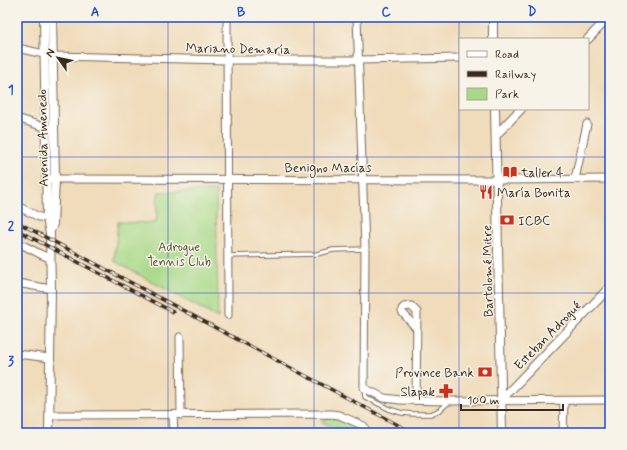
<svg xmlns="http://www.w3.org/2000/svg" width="627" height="450" font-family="Mynerve,sans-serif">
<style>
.green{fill:#a8d988;stroke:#728253}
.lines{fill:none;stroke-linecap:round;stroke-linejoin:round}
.service-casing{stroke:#7a6855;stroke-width:5.5}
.minor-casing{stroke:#7a6855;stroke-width:9}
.tertiary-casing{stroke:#7a6855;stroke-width:10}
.service{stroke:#fff;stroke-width:3.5}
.minor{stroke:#fff;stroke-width:7}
.tertiary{stroke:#fff;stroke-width:8}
.rail-casing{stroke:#3b2a1e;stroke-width:3.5}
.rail{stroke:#f7f3e8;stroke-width:2;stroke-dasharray:6;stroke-linecap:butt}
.grid{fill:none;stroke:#1d4ed8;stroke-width:1;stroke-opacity:0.55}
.labels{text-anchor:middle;stroke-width:3;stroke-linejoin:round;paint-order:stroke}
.street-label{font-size:13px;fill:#3b2a1e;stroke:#f7f3e8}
.poi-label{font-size:13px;fill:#3b2a1e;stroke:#f7f3e8;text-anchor:start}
.park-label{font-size:13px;fill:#565638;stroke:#f7f3e8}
.neatline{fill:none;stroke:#1d4ed8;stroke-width:1.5}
.grid-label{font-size:13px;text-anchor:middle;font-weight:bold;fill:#1d4ed8}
</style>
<rect width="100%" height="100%" fill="#f7f3e8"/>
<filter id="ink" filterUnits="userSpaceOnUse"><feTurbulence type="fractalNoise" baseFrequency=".025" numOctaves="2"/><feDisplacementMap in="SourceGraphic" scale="8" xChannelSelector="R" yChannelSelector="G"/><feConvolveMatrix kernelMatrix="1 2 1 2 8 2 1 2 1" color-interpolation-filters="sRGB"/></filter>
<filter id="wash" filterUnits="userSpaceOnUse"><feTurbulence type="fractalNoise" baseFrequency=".012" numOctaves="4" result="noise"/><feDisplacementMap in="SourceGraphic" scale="16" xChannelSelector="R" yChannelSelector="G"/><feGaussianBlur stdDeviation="0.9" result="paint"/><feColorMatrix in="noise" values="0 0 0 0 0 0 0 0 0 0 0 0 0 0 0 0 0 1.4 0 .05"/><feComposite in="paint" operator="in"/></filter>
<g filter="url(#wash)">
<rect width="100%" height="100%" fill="#f0dbba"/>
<g class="green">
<polygon points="216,191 218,318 114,261 118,222 156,223 158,192"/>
<polygon points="329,417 344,421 358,428 359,433 349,433 321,422"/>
</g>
</g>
<g filter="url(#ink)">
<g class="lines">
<defs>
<g id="service">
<polyline points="228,256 317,254 333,250 365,249"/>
<polyline points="364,388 365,397 389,409 402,413 414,414 431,414 440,410 449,402"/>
</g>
<g id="minor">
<polyline points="227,17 228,315"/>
<polyline points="357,17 365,249 364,388 384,398 400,400 449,401 610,400"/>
<polyline points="17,48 53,56 228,60 358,60 460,58"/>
<polyline points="17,118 50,129"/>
<polyline points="50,179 498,180 610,179"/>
<polyline points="575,179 587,124"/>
<polyline points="17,206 39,217 47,218"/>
<polyline points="17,242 42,255 50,258"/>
<polyline points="17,283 51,289"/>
<polyline points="180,337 181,415"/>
<polyline points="17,354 50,358"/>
<polyline points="416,400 417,312 411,306 404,307 402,309 402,312 417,329"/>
<polyline points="50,415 331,414 339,415 364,426 367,433"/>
<polyline points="173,415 174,433"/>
<polyline points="563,433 564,401"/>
</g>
<g id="tertiary">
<polyline points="44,17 47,218 50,234 51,289 49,433"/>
<polyline points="493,17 493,39"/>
<polyline points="588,39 609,17"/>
<polyline points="495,109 502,433"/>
<polyline points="496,135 521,109"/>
<polyline points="51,229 53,224 55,179 52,17"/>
<polyline points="501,400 610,287"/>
</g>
</defs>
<use href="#service" class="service-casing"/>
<use href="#minor" class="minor-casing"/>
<use href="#tertiary" class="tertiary-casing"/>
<use href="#service" class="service"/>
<use href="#minor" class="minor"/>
<use href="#tertiary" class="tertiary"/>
<defs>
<g id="rail">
<polyline points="17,222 413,433"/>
<polyline points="17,230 173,312"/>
</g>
</defs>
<use href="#rail" class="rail-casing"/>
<use href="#rail" class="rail"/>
</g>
</g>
<path class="grid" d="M168,17v416M314,17v416M459,17v416M17,157h593M17,293h593"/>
<defs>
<symbol id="library-bare" viewBox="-9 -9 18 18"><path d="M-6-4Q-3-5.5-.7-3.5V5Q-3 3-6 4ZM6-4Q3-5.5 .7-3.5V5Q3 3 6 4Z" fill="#c8321e" stroke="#f7f3e8" stroke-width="2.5" paint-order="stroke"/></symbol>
<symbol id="restaurant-bare" viewBox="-9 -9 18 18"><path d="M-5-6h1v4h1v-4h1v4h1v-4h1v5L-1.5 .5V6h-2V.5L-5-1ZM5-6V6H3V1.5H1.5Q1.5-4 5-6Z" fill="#c8321e" stroke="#f7f3e8" stroke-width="2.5" paint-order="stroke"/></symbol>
<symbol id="bank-bare" viewBox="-9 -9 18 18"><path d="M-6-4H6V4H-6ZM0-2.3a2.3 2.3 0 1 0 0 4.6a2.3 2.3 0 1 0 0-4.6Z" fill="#c8321e" stroke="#f7f3e8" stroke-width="2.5" paint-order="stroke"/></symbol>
<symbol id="pharmacy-bare" viewBox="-9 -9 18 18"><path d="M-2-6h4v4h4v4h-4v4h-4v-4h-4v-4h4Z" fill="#c8321e" stroke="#f7f3e8" stroke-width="2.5" paint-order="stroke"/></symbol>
</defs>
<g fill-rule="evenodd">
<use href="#library-bare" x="500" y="162" width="20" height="20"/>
<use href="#restaurant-bare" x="476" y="182" width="20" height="20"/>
<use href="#bank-bare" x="497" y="210" width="20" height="20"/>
<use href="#bank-bare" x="475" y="362" width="20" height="20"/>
<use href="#pharmacy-bare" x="436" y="381" width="20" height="20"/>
</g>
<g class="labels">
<g class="street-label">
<text transform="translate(238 48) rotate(1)" y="5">Mariano Demaría</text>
<text transform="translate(42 138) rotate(-91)" y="5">Avenida Amenedo</text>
<text x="328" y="172">Benigno Macías</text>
<text transform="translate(487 271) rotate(-91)" y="5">Bartolomé Mitre</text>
<text transform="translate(547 335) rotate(-46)" y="5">Esteban Adrogué</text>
</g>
<g class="poi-label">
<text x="521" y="177">taller 4</text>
<text x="497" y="197">María Bonita</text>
<text x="518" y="225">ICBC</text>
<text x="474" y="377" text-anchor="end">Province Bank</text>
<text x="435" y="396" text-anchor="end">Slapak</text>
</g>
<g class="park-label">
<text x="179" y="251">Adrogue<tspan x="179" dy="15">Tennis Club</tspan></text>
</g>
</g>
<rect width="627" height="450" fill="none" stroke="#f7f3e8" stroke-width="44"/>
<rect x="459" y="38" width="130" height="72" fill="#f7f3e8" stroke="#aca397"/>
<rect x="467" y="51" width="20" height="6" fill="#ffffff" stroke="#aca397"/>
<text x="495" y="58" font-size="12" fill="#3b2a1e">Road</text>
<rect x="467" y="71" width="20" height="6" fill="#3b2a1e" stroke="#aca397"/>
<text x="495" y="78" font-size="12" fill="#3b2a1e">Railway</text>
<rect x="467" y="88" width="20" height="12" fill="#a8d988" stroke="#aca397"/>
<text x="495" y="98" font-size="12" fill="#3b2a1e">Park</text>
<g transform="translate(58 58) rotate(303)" stroke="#f7f3e8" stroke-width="3" paint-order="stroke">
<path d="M0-3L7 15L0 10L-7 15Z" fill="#3b2a1e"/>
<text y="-6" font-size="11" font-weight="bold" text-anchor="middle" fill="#3b2a1e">N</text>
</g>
<path d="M461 404v6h102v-6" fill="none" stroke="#3b2a1e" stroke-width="2"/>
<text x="467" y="404" font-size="12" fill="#3b2a1e" stroke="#f7f3e8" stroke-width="3" paint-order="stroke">100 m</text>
<rect x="22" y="22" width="583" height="406" class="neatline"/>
<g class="grid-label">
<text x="95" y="16">A</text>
<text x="241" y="16">B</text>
<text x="386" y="16">C</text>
<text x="532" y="16">D</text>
<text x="11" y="94">1</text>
<text x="11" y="230">2</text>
<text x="11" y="365">3</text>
</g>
</svg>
